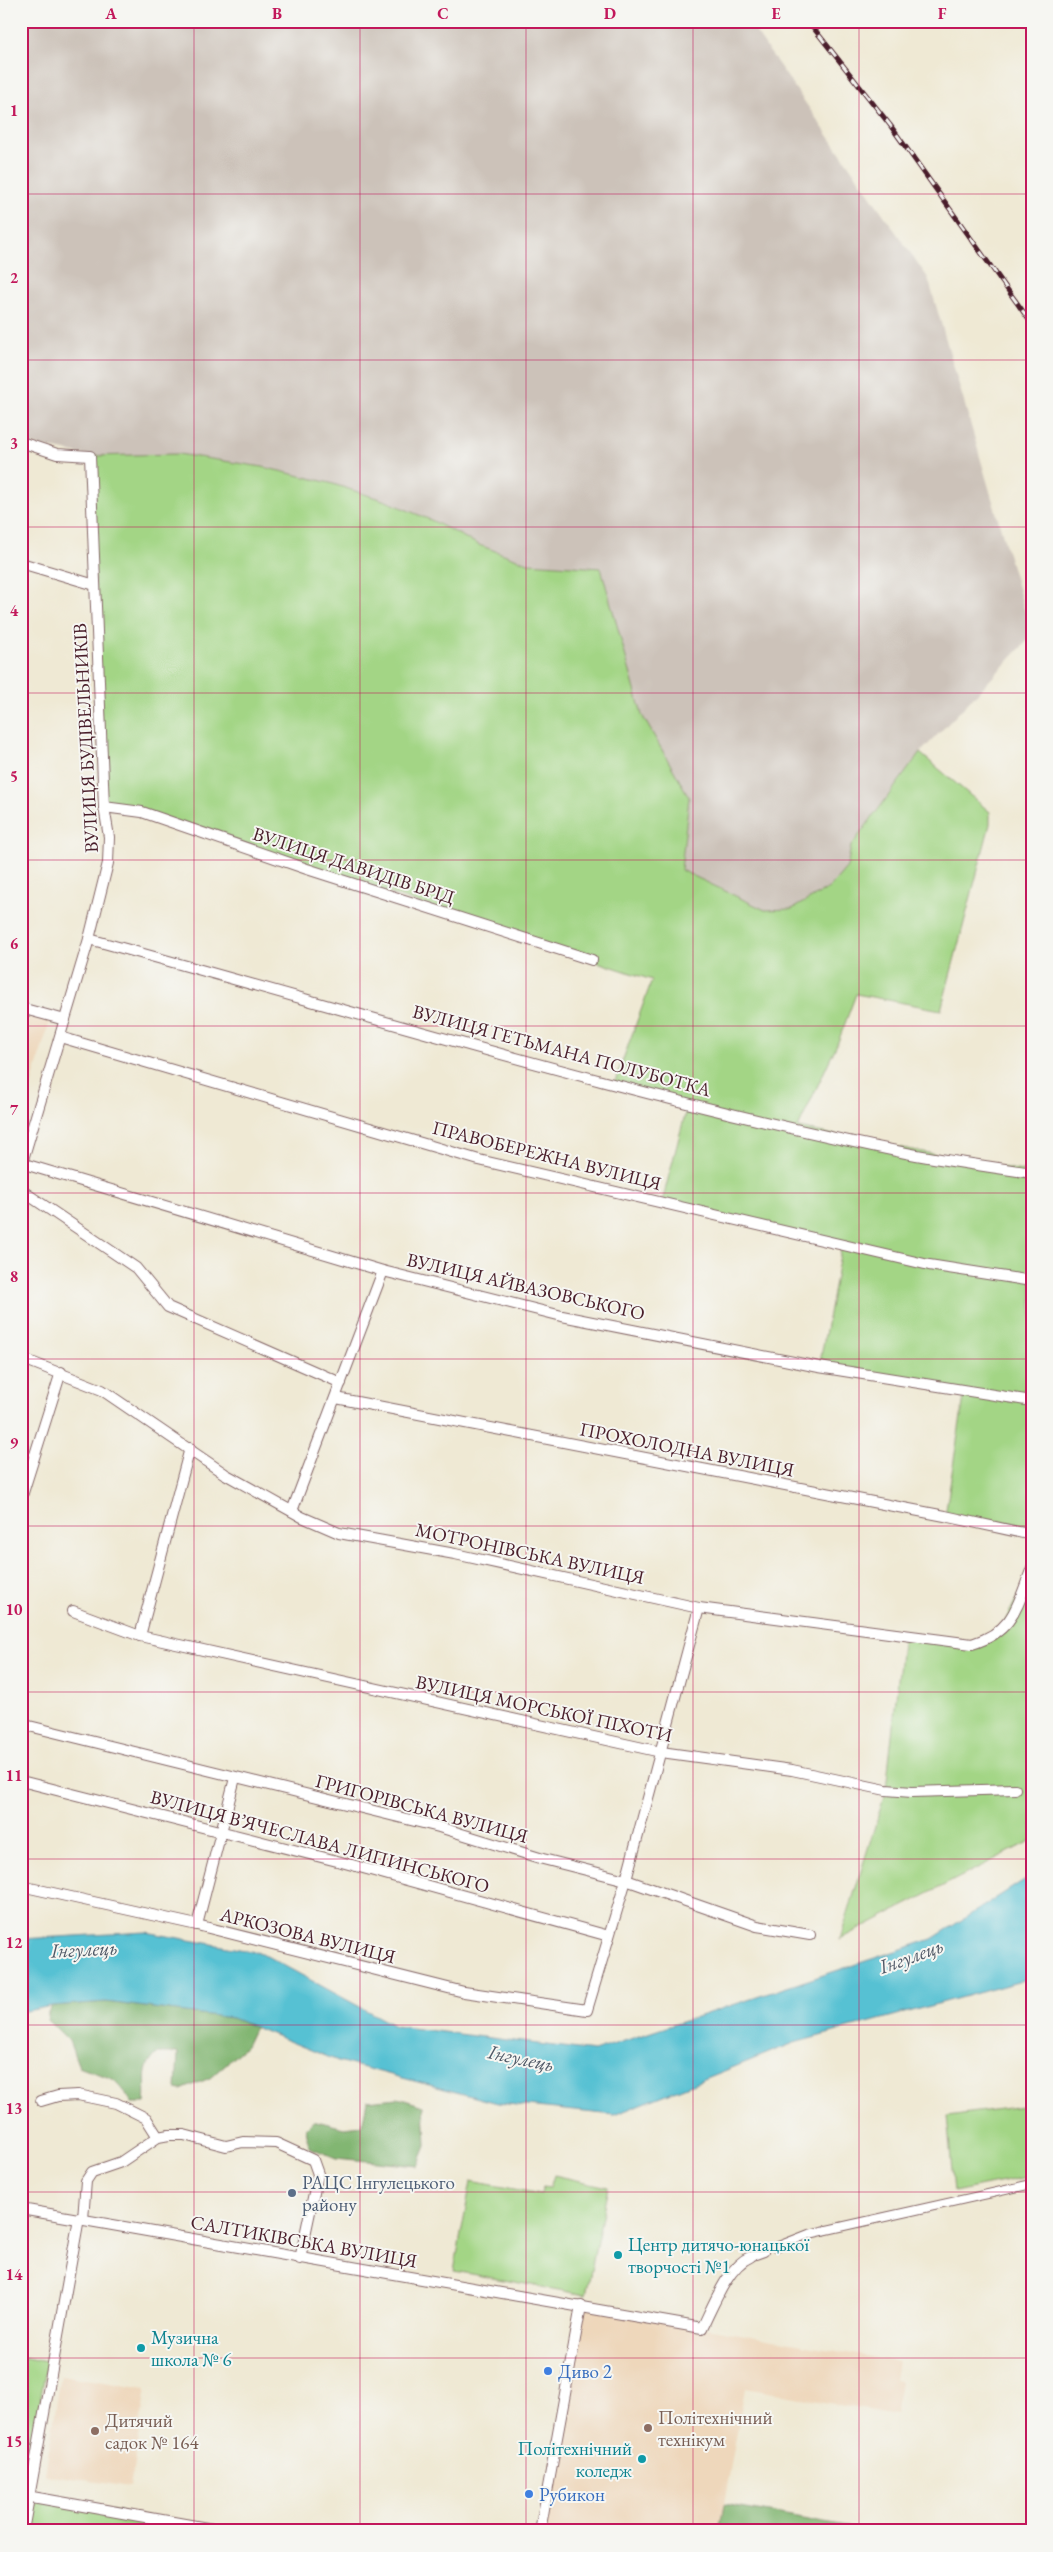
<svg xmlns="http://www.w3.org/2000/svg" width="1053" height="2552" font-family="'EB Garamond',serif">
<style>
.built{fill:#eed7bb}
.industrial{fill:#ccc2b9}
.green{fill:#a3d585;stroke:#767a58}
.forest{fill:#82b672;stroke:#666a4e}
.water{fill:#57c1d3;stroke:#50707f}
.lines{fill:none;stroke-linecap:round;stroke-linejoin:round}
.pedestrian-casing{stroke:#846666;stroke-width:10}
.minor-casing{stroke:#846666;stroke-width:12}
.pedestrian{stroke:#fff;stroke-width:8}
.minor{stroke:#fff;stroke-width:10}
.rail-casing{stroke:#4a1f2b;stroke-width:5}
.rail{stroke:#f6f6f2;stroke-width:3;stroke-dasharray:9;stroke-linecap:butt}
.grid{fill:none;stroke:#c2185b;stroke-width:1;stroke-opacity:0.55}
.service-dot{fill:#5c6f8a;stroke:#f6f6f2;stroke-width:2}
.culture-dot{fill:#0f9aa8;stroke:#f6f6f2;stroke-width:2}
.shop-dot{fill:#3f7fe0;stroke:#f6f6f2;stroke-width:2}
.education-dot{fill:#8d6e63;stroke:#f6f6f2;stroke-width:2}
.labels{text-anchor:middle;stroke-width:4;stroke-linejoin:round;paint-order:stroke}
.street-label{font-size:19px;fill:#4a1f2b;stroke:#f6f6f2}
.service-label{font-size:19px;fill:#4e5e75;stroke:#f6f6f2;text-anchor:start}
.culture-label{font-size:19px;fill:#0d838f;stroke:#f6f6f2;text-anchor:start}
.shop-label{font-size:19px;fill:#366cbe;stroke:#f6f6f2;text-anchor:start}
.education-label{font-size:19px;fill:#785e54;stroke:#f6f6f2;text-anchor:start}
.water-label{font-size:20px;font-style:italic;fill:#4f5866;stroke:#f6f6f2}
.neatline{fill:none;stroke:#c2185b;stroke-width:2}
.grid-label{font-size:16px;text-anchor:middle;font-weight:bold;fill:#c2185b}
</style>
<rect width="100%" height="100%" fill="#f6f6f2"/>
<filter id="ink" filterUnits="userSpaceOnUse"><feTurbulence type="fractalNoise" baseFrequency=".02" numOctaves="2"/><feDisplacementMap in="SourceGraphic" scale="10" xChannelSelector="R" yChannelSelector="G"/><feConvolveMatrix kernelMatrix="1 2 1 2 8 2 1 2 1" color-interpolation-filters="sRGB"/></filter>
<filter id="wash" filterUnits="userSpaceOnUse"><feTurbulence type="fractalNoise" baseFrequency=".0096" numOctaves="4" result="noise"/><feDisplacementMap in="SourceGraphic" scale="20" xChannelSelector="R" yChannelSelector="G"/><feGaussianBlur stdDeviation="1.12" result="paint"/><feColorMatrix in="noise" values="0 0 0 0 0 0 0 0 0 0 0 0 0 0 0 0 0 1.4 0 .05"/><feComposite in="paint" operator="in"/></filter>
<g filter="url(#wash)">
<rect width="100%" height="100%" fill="#efe9d4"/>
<g class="built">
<polygon points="21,1012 50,1020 21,1122"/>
<polygon points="581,2306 898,2362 895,2380 901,2381 895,2415 745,2388 719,2531 540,2531"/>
<polygon points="61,2375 146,2389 130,2487 45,2474"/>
</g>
<polygon class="industrial" points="21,21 748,21 928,278 1032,636 920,753 851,845 847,867 829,888 792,909 765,910 681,870 689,797 642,715 601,568 528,563 479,545 433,521 330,483 263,467 178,454 90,456 21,442"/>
<g class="green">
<polygon points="178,454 263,467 330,483 386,501 433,521 479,545 528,563 601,568 642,715 689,797 681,870 765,910 792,909 829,888 847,867 851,846 920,753 990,812 990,824 941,1010 856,994 838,1042 798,1128 1032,1173 1032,1535 945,1516 965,1391 819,1367 842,1244 662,1202 688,1103 614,1084 652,980 142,812 104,807 90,456"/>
<polygon points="1032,1568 1032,1840 840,1939 886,1790 903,1634 972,1644 1000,1631"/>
<polygon points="1032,2105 1032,2176 954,2192 947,2116"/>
<polygon points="554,2175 608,2187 586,2295 454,2271 471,2181 541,2194 543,2187 550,2188"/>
<polygon points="21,2357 47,2362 25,2487 21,2487"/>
<polygon points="29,2496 224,2531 23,2531"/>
</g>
<g class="forest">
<path d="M106,2002l126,16 23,9 -9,19 -36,32 -29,12 -5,-1 2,-36h-20c-19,17 -10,28 -13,50h-13c-19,-31 -22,-23 -53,-36l-10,-26 -21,-21v-8l4,-6z"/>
<polygon points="398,2098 424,2106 426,2146 418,2166 336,2158 309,2147 306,2129 313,2120 344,2128 362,2126 367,2101"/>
<polygon points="724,2504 875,2531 719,2531"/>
</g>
<polygon class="water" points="1032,1875 1032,1976 1029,1979 794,2043 614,2115 498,2103 338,2061 232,2018 106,2002 52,2006 21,2012 21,1939 146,1932 261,1953 395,2026 594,2051 932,1939"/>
</g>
<g filter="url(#ink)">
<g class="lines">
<defs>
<g id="pedestrian">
<polyline points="776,2247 809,2234 1032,2184"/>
<polyline points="750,2257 764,2252"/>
</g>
<g id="minor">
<polyline points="21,442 57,454 90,456 104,807 109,837 108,863 89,939 21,1166"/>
<polyline points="21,563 95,585"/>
<polyline points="104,807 142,812 307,869 592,960"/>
<path d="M89,939c272,74 541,158 817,214 42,8 84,14 126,20"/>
<polyline points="21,1008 65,1020"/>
<polyline points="60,1037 479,1160 929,1265 1032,1281"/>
<polyline points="21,1163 383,1271 562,1316 819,1367 1032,1401"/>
<polyline points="21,1190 136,1268 168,1307 341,1383"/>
<path d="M21,1358l81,32 123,84 77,43 37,16 116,21 244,54 273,36c43,-13 45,-39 60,-76"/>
<polyline points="336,1398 945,1516 1032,1535"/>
<polyline points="21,1499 61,1372"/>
<polyline points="292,1511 383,1271"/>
<polyline points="73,1611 140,1636 661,1752 792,1770 886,1790 912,1792 1015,1789"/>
<polyline points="140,1636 190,1448"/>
<polyline points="21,1724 439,1827 543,1859 626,1880 757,1926 810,1935"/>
<polyline points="21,1781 345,1863 609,1936"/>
<polyline points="21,1886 197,1925 464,1992 587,2010 626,1880 699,1608"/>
<polyline points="197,1925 235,1778"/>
<polyline points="41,2101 58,2096 78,2095 116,2103 146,2118 158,2137"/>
<path d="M21,2209l681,119c11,-22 26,-62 48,-71"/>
<polyline points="83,2219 86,2181 92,2172 121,2162 158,2137 169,2135 184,2135 226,2146 243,2142 276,2143 313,2160 318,2174 300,2259"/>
<polyline points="21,2495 224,2531"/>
<polyline points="23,2531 79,2218"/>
<polyline points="540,2531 581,2306"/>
</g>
</defs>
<use href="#pedestrian" class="pedestrian-casing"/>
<use href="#minor" class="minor-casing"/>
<use href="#pedestrian" class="pedestrian"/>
<use href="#minor" class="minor"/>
<defs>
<polyline id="rail" points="808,21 890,125 1032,324"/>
</defs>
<use href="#rail" class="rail-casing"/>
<use href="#rail" class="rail"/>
</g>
</g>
<path class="grid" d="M194,21v2510M360,21v2510M526,21v2510M693,21v2510M859,21v2510M21,194h1011M21,360h1011M21,527h1011M21,693h1011M21,860h1011M21,1026h1011M21,1193h1011M21,1359h1011M21,1526h1011M21,1692h1011M21,1859h1011M21,2025h1011M21,2192h1011M21,2358h1011"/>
<circle class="service-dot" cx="292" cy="2193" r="5"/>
<g class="culture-dot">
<circle cx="618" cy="2255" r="5"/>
<circle cx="141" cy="2348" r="5"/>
<circle cx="642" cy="2459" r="5"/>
</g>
<g class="shop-dot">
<circle cx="548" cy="2371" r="5"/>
<circle cx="529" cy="2494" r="5"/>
</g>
<g class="education-dot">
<circle cx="648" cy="2428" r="5"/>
<circle cx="95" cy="2431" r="5"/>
</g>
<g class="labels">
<g class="street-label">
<text transform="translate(85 738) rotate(-93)" y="7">ВУЛИЦЯ БУДІВЕЛЬНИКІВ</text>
<text transform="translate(354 865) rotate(18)" y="7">ВУЛИЦЯ ДАВИДІВ БРІД</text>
<text transform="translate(562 1050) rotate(15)" y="7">ВУЛИЦЯ ГЕТЬМАНА ПОЛУБОТКА</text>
<text transform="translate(547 1155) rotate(14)" y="7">ПРАВОБЕРЕЖНА ВУЛИЦЯ</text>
<text transform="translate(526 1286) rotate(13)" y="7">ВУЛИЦЯ АЙВАЗОВСЬКОГО</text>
<text transform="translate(687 1449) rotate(11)" y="7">ПРОХОЛОДНА ВУЛИЦЯ</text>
<text transform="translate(530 1553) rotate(12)" y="7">МОТРОНІВСЬКА ВУЛИЦЯ</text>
<text transform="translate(544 1708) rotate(12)" y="7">ВУЛИЦЯ МОРСЬКОЇ ПІХОТИ</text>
<text transform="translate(422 1808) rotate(15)" y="7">ГРИГОРІВСЬКА ВУЛИЦЯ</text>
<text transform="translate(320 1841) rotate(15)" y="7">ВУЛИЦЯ В’ЯЧЕСЛАВА ЛИПИНСЬКОГО</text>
<text transform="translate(308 1935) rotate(14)" y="7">АРКОЗОВА ВУЛИЦЯ</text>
<text transform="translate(304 2241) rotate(10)" y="7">САЛТИКІВСЬКА ВУЛИЦЯ</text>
</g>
<g class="service-label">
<text x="302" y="2189">РАЦС Інгулецького<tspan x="302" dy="22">району</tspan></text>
</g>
<g class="culture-label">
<text x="628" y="2251">Центр дитячо-юнацької<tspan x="628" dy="22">творчості №1</tspan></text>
<text x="151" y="2344">Музична<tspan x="151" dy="22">школа № 6</tspan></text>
<text x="632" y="2455" text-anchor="end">Політехнічний<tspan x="632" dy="22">коледж</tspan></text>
</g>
<g class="shop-label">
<text x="558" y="2378">Диво 2</text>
<text x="539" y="2501">Рубикон</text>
</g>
<g class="education-label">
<text x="658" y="2424">Політехнічний<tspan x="658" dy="22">технікум</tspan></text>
<text x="105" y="2427">Дитячий<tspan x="105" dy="22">садок № 164</tspan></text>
</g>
<g class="water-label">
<text transform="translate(84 1949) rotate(-3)" y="7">Інгулець</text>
<text transform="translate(911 1956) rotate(-20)" y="7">Інгулець</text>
<text transform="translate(521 2058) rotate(12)" y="7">Інгулець</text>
</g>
</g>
<rect width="1053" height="2552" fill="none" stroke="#f6f6f2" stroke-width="55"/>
<rect x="28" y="28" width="998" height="2496" class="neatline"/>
<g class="grid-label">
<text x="111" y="19">A</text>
<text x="277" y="19">B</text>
<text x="443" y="19">C</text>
<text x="610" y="19">D</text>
<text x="776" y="19">E</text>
<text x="942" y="19">F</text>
<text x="14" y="116">1</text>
<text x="14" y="283">2</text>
<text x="14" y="449">3</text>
<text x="14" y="616">4</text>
<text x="14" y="782">5</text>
<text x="14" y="949">6</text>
<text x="14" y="1115">7</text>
<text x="14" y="1282">8</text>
<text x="14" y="1448">9</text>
<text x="14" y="1615">10</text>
<text x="14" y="1781">11</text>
<text x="14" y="1948">12</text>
<text x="14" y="2114">13</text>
<text x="14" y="2280">14</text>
<text x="14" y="2447">15</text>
</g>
</svg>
